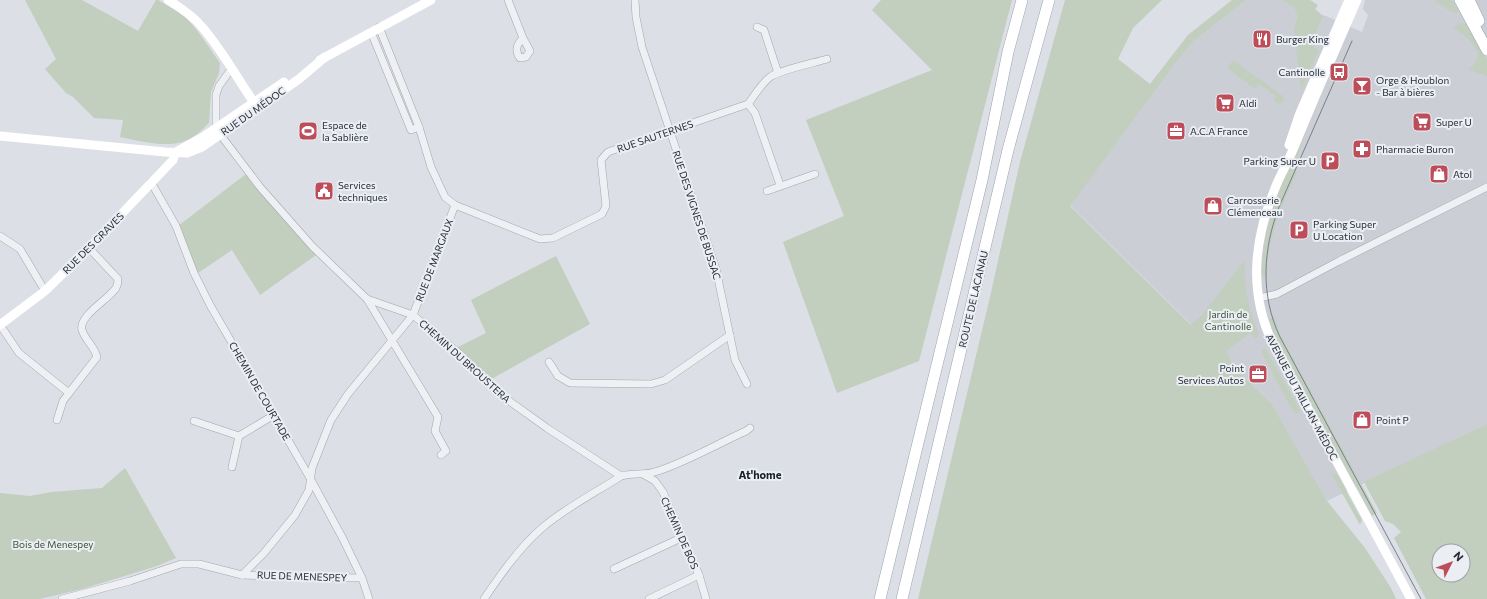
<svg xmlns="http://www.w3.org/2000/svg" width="1487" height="599" font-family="Commissioner,sans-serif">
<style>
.built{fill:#cbced5}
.green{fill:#c2cebe;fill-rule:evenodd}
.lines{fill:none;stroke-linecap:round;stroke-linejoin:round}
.street-casing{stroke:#a2a6ae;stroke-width:8}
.primary-casing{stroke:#9da3af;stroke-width:12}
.street{stroke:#eef0f4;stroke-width:7}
.secondary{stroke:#fff;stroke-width:9}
.primary{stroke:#fff;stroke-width:11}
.tram{stroke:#787f8c;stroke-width:1}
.labels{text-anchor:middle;stroke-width:4;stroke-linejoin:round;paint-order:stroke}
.poi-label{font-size:10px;fill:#282d39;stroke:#ebeef3;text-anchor:start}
.street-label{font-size:10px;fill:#282d39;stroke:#ebeef3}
.park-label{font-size:10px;fill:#3b5337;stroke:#ebeef3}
.neighbourhood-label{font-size:11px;font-weight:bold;fill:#1a1f2a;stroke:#ebeef3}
</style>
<rect width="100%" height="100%" fill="#dcdfe5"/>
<polygon class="built" points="1246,0 1282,0 1295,9 1326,16 1362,32 1368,15 1363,9 1365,0 1487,0 1487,424 1327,501 1272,404 1070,205 1174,65 1194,41"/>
<g class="green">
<path d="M25,0h57l56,31 18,-31h2l27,16 14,17 21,30 -1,10 -8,19 -2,31c-6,6 -14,14 -22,17 -21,9 -46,1 -67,-3l3,-17 -29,-2 -21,-21 -7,-4 -21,-24 11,-10z"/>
<polygon points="881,0 1012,0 919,361 837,393 783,242 844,216 806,120 932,70 872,10"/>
<path d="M1065,0h97l-29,28 -15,31 32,25 38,-49 44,-35h14l-52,41 -20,24 -104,141 121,119 12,-11 42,-54c-2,27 4,50 14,75l-3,4 -6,-6 -24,18 7,15 39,38 55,97 38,47 26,40 5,11h-478l72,-302 30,-135z"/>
<polygon points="1282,0 1310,0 1318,5 1315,9 1323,16 1310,45 1319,50 1301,91 1294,29 1298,17 1295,9"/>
<path d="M1436,0h16l7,12c-11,2 -14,-7 -23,-10z"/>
<path d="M1459,23l8,1 20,35v17l-18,-6c3,-4 8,-9 9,-13 1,-11 -15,-23 -23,-28l-1,-2z"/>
<polygon points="1233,60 1284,97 1284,101 1280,104 1273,101 1276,96 1259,84 1255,89 1227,68"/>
<path d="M1303,133l2,1 -12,36 4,2c-16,36 -30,64 -30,105h-5c-2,-50 23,-98 41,-144z"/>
<polygon points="246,174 316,255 260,295 232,250 198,273 178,226"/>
<polygon points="556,256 590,324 488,381 454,349 486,333 471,300"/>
<polygon points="1274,317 1281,336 1377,513 1372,516 1276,339 1269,319"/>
<polygon points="1265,348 1300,410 1297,414 1291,408 1261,351"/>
<path d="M1487,424v175h-61l-32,-61 7,-6 -8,-8 -8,-3 -21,-39zM1439,551h24v24h-24z"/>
<polygon points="125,468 176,558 157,566 82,589 40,599 0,599 0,493 30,496 52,492 102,488"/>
<polygon points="1331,473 1336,474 1338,476 1362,520 1360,525"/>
</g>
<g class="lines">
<defs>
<g id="street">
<path d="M508,0l15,38 7,13 -4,6 -6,1c-6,-8 -3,-14 3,-20"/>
<polyline points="635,0 636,17 642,47 716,269 735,360 747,384"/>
<path d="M379,27l40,100 12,40 14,30 10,8 85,34 13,-1 49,-24 4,-8 -5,-46 7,-8 140,-48c7,-9 13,-20 22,-27 10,-7 44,-14 57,-18"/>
<polyline points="757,27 764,30 778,73"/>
<polyline points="371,32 411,130 419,127"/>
<polyline points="232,68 219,86 216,95 216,129 260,187 312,246 367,299 413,315 460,354 498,393 547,428 621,476"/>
<polyline points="748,104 755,113 780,185"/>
<polyline points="151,182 176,226 194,273 210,305 310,478 342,537 362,578 369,599"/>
<polyline points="767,191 815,174"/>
<polyline points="0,236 20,249 45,291"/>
<polyline points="1259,298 1277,294 1339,261 1487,187"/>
<polyline points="367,299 438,417 435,431 446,451 441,455"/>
<path d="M0,325l19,28 50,40 28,-36c-2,-10 -12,-17 -15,-27 -4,-14 27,-31 34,-42 1,-2 2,-6 2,-9l-29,-31"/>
<polyline points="549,362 558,376 570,383 651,384 665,380 730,335"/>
<polyline points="57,420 63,401 69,393"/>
<polyline points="194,421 239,436 274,415"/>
<polyline points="232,467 239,436"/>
<polyline points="643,474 655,481 663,492 699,575 706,599"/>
<polyline points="614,569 683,537"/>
<polyline points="242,575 264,553 295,515 309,490 312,468 331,420 348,394 413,315 455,205"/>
<polyline points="62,599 130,581 181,564 199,564 242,575 301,577 362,578"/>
<path d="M484,599c17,-25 35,-51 58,-71 23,-20 53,-35 79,-52 12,-4 24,0 37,-5 30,-10 59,-27 88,-40l4,-3"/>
<polyline points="649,599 699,575"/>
</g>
<g id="primary">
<polyline points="1460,0 1487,50"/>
<polyline points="1469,0 1479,21"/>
<polyline points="880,599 982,180 1008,52 1022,0"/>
<polyline points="902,599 1008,150 1049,0"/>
</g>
</defs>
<use href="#street" class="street-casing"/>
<use href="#primary" class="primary-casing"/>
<use href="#street" class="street"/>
<g class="secondary">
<path d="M168,0c13,8 25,16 34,27 21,24 36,53 55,80"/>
<path d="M1357,0c-21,48 -42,96 -62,145 -5,12 -11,24 -17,36 -23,53 -31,107 -6,161l139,257"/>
<polyline points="320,60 431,0"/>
<polyline points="0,136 165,152 187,153 202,147 299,79 325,57"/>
<polyline points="1289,145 1300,113 1349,0"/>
<polyline points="176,152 203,137 284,82"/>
<polyline points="0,325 45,291 89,248 173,160 176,152"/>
</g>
<use href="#primary" class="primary"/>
<path class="tram" d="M1352,41l-73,166c-16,42 -19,88 1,130l141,262"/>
</g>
<defs>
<symbol id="restaurant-square" viewBox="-11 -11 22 22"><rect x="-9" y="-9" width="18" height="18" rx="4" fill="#be4d5a" stroke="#ebeef3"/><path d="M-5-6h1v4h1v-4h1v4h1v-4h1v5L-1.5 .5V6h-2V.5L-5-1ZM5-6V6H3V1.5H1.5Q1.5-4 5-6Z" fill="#fff"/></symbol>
<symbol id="bus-square" viewBox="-11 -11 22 22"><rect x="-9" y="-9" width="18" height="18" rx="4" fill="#be4d5a" stroke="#ebeef3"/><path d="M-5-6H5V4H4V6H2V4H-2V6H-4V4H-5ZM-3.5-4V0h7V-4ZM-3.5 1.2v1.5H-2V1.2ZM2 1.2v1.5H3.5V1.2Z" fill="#fff"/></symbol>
<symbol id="bar-square" viewBox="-11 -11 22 22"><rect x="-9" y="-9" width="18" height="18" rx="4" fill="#be4d5a" stroke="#ebeef3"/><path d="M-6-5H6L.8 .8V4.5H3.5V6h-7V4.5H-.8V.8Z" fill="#fff"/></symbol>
<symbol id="supermarket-square" viewBox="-11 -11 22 22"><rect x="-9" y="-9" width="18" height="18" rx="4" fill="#be4d5a" stroke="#ebeef3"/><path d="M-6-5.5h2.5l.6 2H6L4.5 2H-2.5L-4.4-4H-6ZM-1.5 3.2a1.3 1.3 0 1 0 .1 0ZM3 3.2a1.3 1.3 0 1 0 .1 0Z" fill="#fff"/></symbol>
<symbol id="stadium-square" viewBox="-11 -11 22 22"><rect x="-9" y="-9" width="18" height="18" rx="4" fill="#be4d5a" stroke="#ebeef3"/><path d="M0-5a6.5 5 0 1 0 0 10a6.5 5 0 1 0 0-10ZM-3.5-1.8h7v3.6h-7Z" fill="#fff"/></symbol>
<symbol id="office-square" viewBox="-11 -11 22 22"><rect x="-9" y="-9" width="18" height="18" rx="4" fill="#be4d5a" stroke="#ebeef3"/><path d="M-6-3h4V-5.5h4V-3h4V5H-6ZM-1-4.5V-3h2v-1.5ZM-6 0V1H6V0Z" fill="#fff"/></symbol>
<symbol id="pharmacy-square" viewBox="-11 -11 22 22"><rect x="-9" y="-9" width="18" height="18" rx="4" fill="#be4d5a" stroke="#ebeef3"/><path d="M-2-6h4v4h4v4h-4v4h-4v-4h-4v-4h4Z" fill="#fff"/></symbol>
<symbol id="parking-square" viewBox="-11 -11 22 22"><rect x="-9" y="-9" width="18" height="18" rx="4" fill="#be4d5a" stroke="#ebeef3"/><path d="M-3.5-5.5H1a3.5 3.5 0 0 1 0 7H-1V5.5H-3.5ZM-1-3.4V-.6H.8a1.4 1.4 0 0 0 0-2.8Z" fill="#fff"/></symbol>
<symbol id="shop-square" viewBox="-11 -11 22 22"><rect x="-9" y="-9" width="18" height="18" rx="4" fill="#be4d5a" stroke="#ebeef3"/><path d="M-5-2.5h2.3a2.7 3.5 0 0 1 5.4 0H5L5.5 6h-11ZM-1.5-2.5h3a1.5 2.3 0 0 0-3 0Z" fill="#fff"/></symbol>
<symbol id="civic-square" viewBox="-11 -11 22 22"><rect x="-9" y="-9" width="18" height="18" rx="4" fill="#be4d5a" stroke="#ebeef3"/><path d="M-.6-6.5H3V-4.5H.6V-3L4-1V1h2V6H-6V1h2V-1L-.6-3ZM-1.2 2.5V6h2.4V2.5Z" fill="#fff"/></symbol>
</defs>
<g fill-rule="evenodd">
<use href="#restaurant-square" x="1251" y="28" width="22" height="22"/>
<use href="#bus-square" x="1328" y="61" width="22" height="22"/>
<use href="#bar-square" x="1351" y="75" width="22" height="22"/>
<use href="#supermarket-square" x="1214" y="92" width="22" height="22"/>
<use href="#supermarket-square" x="1411" y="111" width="22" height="22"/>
<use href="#stadium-square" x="297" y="120" width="22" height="22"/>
<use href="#office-square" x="1165" y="120" width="22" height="22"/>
<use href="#pharmacy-square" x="1351" y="138" width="22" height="22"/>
<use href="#parking-square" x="1319" y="150" width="22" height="22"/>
<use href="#shop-square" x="1428" y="163" width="22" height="22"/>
<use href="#civic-square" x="313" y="180" width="22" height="22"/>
<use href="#shop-square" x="1202" y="195" width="22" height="22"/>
<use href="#parking-square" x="1288" y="219" width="22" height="22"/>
<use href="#office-square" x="1247" y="363" width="22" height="22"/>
<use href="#shop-square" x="1351" y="409" width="22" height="22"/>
</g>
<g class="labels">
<g class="poi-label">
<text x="1276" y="43">Burger King</text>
<text x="1325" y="76" text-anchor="end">Cantinolle</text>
<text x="1376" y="84">Orge &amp; Houblon<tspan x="1376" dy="12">- Bar à bières</tspan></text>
<text x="1239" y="107">Aldi</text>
<text x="1436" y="126">Super U</text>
<text x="322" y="129">Espace de<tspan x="322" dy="12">la Sablière</tspan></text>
<text x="1190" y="135">A.C.A France</text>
<text x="1376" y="153">Pharmacie Buron</text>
<text x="1316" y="165" text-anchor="end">Parking Super U</text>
<text x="1453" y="178">Atol</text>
<text x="338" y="189">Services<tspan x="338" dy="12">techniques</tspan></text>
<text x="1227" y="204">Carrosserie<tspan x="1227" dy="12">Clémenceau</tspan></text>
<text x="1313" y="228">Parking Super<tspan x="1313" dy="12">U Location</tspan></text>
<text x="1244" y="372" text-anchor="end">Point<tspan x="1244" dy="12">Services Autos</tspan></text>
<text x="1376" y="424">Point P</text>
</g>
<g class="street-label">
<text transform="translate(253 111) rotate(-35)" y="4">RUE DU MÉDOC</text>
<text transform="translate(655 136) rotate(-19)" y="4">RUE SAUTERNES</text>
<text transform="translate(697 215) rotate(72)" y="4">RUE DES VIGNES DE BUSSAC</text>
<text transform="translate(93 243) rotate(-45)" y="4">RUE DES GRAVES</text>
<text transform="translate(434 260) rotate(-69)" y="4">RUE DE MARGAUX</text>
<text transform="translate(973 299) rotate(-77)" y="4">ROUTE DE LACANAU</text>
<text transform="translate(465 361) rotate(42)" y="4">CHEMIN DU BROUSTERA</text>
<text transform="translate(260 391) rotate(60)" y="4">CHEMIN DE COURTADE</text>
<text transform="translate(1302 397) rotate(62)" y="4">AVENUE DU TAILLAN-MÉDOC</text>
<text transform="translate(680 533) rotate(66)" y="4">CHEMIN DE BOS</text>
<text transform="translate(302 576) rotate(2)" y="4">RUE DE MENESPEY</text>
</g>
<g class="park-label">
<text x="1228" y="318">Jardin de<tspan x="1228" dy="12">Cantinolle</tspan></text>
<text x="53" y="548">Bois de Menespey</text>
</g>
<g class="neighbourhood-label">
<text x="760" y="479">At'home</text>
</g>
</g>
<g transform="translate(1451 563) rotate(48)"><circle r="19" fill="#ebeef3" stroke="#9da1a9"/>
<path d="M0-3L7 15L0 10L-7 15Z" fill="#be4d5a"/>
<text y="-6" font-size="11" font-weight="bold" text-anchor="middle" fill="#282d39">N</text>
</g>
</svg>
